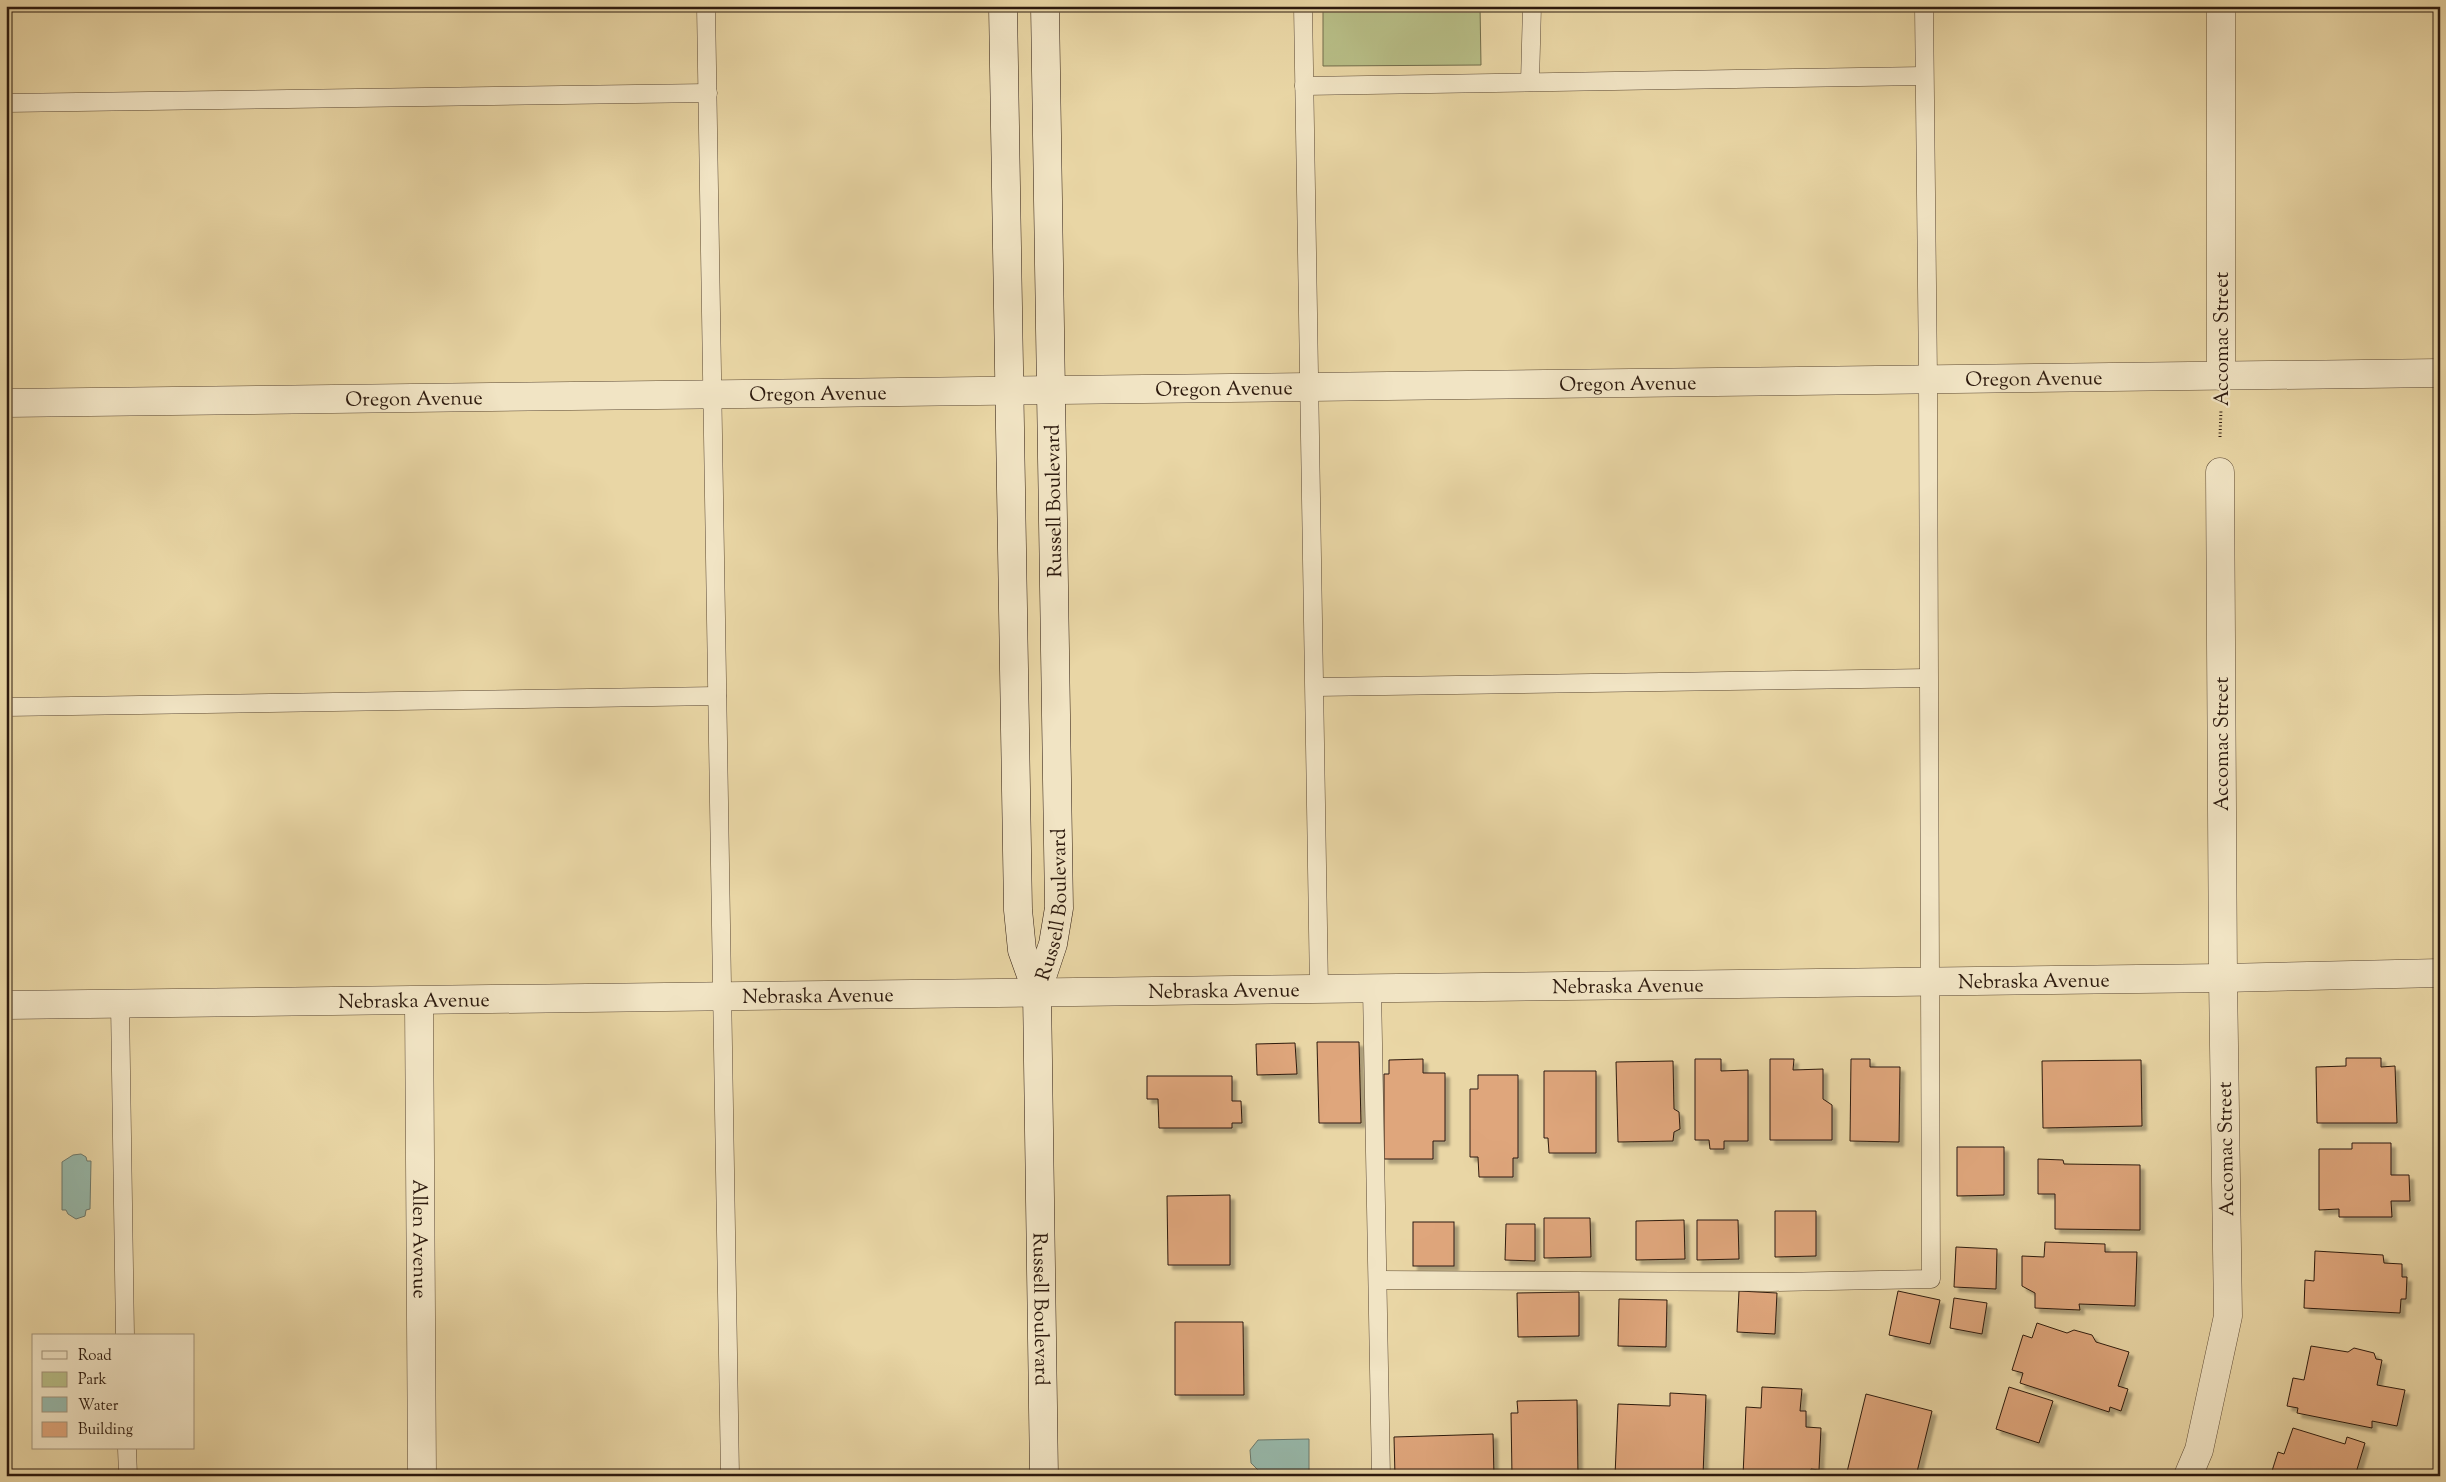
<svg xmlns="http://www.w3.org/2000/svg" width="2446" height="1482" font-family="'Sorts Mill Goudy',serif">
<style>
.green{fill:#b7bd86;stroke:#726c4a}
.water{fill:#97b9ab;stroke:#6d796c}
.building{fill:#dfa67b;stroke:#2d1a0e;filter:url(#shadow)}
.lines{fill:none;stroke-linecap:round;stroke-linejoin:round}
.lane-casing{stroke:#5c4934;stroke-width:19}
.street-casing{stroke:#5c4934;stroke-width:29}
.secondary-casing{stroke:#2d1a0e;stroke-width:29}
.path{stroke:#2d1a0e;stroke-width:3;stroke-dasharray:1 2.5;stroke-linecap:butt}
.lane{stroke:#f1e4c4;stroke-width:18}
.street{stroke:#f1e4c4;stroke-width:28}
.secondary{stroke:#f1e4c4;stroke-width:28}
.labels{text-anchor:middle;stroke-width:4.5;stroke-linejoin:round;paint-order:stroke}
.street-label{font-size:20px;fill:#2d1a0e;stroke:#f1e4c4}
</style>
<defs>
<filter id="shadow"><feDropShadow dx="4.5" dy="4.5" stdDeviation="1" flood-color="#0004"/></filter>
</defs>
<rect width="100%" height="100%" fill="#e9d6a5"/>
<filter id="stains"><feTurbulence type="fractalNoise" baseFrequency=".004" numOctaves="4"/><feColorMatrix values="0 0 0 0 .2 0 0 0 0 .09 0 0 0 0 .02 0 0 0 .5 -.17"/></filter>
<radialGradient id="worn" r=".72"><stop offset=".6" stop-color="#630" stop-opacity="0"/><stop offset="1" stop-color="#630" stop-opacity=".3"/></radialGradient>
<polygon class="green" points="1323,6 1480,6 1481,65 1323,66"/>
<g class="water">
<polygon points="81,1154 86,1157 87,1161 91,1161 90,1209 86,1210 85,1216 76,1219 68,1214 66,1210 62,1210 62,1162 73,1155"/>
<polygon points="1309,1439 1309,1471 1260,1472 1251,1463 1250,1450 1258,1440"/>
</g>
<g class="building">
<polygon points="1317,1042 1359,1042 1361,1123 1319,1123"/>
<polygon points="1295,1043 1297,1074 1257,1075 1256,1044"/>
<polygon points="2346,1058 2381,1058 2381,1067 2395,1066 2397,1123 2317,1123 2316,1067 2346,1066"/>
<polygon points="1423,1059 1423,1073 1445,1073 1445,1141 1433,1141 1433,1159 1384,1159 1384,1074 1389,1074 1389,1060"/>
<polygon points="1695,1059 1721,1059 1721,1071 1748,1070 1748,1141 1724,1141 1724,1149 1710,1149 1709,1140 1695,1140"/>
<polygon points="1770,1059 1794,1059 1793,1070 1823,1069 1823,1099 1832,1105 1832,1140 1770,1140"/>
<polygon points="1851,1059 1870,1059 1870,1067 1900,1067 1899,1142 1850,1141"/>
<polygon points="2141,1060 2142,1126 2043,1128 2042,1061"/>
<polygon points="1673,1061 1674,1109 1679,1112 1680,1129 1674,1132 1673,1141 1618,1142 1616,1062"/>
<polygon points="1544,1071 1596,1071 1596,1153 1549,1153 1548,1138 1544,1138"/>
<polygon points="1478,1075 1518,1075 1518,1158 1513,1158 1513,1177 1479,1177 1478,1157 1470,1157 1470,1089 1478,1089"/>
<polygon points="1147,1076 1232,1076 1232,1101 1241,1101 1242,1123 1232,1123 1232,1128 1159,1128 1158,1099 1147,1099"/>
<polygon points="2352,1143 2391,1143 2391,1175 2409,1175 2410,1201 2391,1201 2392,1217 2339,1217 2339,1209 2319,1210 2319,1149 2352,1149"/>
<polygon points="1957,1147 2004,1147 2004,1195 1957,1196"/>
<polygon points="2038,1159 2063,1160 2064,1164 2140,1165 2140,1230 2055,1229 2055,1194 2038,1194"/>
<polygon points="1230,1195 1230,1265 1168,1265 1167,1196"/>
<polygon points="1775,1211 1816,1211 1816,1256 1775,1257"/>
<polygon points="1544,1218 1590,1218 1591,1257 1544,1258"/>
<polygon points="1684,1220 1685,1259 1636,1260 1636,1221"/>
<polygon points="1697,1220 1738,1220 1739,1259 1697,1260"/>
<rect x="1413" y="1222" width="41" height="44"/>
<polygon points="1506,1224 1535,1224 1535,1261 1505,1260"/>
<polygon points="2045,1242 2105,1244 2105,1252 2137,1252 2135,1306 2079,1304 2080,1310 2035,1308 2035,1293 2022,1286 2022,1256 2044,1257"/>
<polygon points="1956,1247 1997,1249 1996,1289 1954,1287"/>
<polygon points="2315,1251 2383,1255 2384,1263 2402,1264 2402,1277 2407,1277 2406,1299 2401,1299 2400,1313 2304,1308 2305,1280 2314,1281"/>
<polygon points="1739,1291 1777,1293 1775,1334 1737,1332"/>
<polygon points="1898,1291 1940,1300 1930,1344 1889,1335"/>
<polygon points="1579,1292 1579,1336 1518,1337 1517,1293"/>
<polygon points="1954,1298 1987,1303 1982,1334 1950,1328"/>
<polygon points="1619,1299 1667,1300 1666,1347 1618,1346"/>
<polygon points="1175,1322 1243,1322 1244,1395 1175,1395"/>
<polygon points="2037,1323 2067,1333 2074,1330 2092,1335 2096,1342 2129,1352 2118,1386 2128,1389 2121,1411 2110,1407 2109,1412 2020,1383 2023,1373 2012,1370 2023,1335 2032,1338"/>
<polygon points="2311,1346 2348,1352 2354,1348 2374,1353 2376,1359 2382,1360 2377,1385 2405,1390 2397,1426 2372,1421 2372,1428 2297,1413 2298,1408 2287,1406 2293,1378 2304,1380"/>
<polygon points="1762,1387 1802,1389 1800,1411 1806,1411 1806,1427 1821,1428 1819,1470 1811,1469 1810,1476 1743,1476 1746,1407 1761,1408"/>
<polygon points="2009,1387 2053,1401 2039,1443 1996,1429"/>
<polygon points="1670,1393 1706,1395 1703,1476 1615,1476 1618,1404 1670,1406"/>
<polygon points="1866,1394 1932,1411 1916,1476 1859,1476 1847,1472"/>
<polygon points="1577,1400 1578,1476 1512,1476 1511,1413 1518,1413 1517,1401"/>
<polygon points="2293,1428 2345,1444 2347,1437 2365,1443 2355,1476 2279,1476 2280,1474 2272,1471 2278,1452 2284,1454"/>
<polygon points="1493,1434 1494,1476 1395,1476 1394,1437"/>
<polygon points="1363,1473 1363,1476 1321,1476 1321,1474"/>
</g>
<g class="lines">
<defs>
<g id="lane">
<polyline points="706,6 730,1476"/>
<polyline points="1303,6 1319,989"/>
<polyline points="1530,82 1532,6"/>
<polyline points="1304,86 1924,76"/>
<polyline points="6,103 708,93"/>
<polyline points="1315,687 1928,678"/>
<polyline points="6,707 717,696"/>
<polyline points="1372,989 1381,1476"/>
<polyline points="120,1004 125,1336"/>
<polyline points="1378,1280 1772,1282 1931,1279 1928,379 1924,6"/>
<polyline points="127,1448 128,1476"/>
</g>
<g id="street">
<polyline points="2221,6 2221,376"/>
<path id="s1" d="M6,403l2434,-30"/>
<path id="s2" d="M419,1001l3,475"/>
<path id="s3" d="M6,1005l2217,-27 217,-5"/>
<polyline points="2188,1476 2199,1450 2228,1316 2223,978 2220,472"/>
</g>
<g id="secondary">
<path id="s4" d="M1003,6l15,904 4,40 15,42 7,484"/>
<path id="s5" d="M1037,992l16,-48 6,-36 -14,-902"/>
</g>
</defs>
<use href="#lane" class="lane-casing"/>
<use href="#street" class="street-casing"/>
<use href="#secondary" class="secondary-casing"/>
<polyline class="path" points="2220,437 2221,409"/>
<use href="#lane" class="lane"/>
<use href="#street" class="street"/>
<use href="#secondary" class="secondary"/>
</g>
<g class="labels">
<g class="street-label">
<text transform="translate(2221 339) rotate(-90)" y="7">Accomac Street</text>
<text dy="7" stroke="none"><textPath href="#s1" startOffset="2028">Oregon Avenue</textPath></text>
<text dy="7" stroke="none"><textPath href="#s1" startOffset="1622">Oregon Avenue</textPath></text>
<text dy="7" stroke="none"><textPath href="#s1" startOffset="1218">Oregon Avenue</textPath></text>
<text dy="7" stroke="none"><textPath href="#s1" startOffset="812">Oregon Avenue</textPath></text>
<text dy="7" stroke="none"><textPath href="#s1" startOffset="408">Oregon Avenue</textPath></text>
<text transform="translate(1053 501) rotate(-91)" y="7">Russell Boulevard</text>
<text transform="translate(2221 744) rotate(-90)" y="7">Accomac Street</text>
<text dy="7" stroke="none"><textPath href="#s5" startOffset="90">Russell Boulevard</textPath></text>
<text dy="7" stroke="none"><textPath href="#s3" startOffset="2028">Nebraska Avenue</textPath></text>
<text dy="7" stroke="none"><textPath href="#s3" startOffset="1622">Nebraska Avenue</textPath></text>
<text dy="7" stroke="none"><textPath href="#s3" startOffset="1218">Nebraska Avenue</textPath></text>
<text dy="7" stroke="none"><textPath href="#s3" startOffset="812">Nebraska Avenue</textPath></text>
<text dy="7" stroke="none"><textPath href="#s3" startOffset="408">Nebraska Avenue</textPath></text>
<text transform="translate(2225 1149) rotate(-91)" y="7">Accomac Street</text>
<text dy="7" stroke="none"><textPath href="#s2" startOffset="238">Allen Avenue</textPath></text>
<text dy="7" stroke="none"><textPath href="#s4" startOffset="1306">Russell Boulevard</textPath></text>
</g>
</g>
<rect width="2446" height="1482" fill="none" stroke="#e9d6a5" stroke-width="25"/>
<rect x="8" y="8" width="2431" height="1467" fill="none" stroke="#2d1a0e" stroke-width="2.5"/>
<rect x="12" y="12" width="2421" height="1457" fill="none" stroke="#2d1a0e"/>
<rect x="32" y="1334" width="162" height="115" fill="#f1e4c4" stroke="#a3937b"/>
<rect x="42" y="1351" width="25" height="8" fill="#f1e4c4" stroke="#a3937b"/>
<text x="78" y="1360" font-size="15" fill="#2d1a0e">Road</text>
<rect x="42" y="1372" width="25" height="15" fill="#b7bd86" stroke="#a3937b"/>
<text x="78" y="1384" font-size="15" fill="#2d1a0e">Park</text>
<rect x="42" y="1397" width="25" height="15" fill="#97b9ab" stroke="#a3937b"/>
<text x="78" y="1410" font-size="15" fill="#2d1a0e">Water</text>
<rect x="42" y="1422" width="25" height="15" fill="#dfa67b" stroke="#a3937b"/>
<text x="78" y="1434" font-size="15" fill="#2d1a0e">Building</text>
<rect width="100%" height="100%" filter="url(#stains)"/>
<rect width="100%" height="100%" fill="url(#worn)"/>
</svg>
